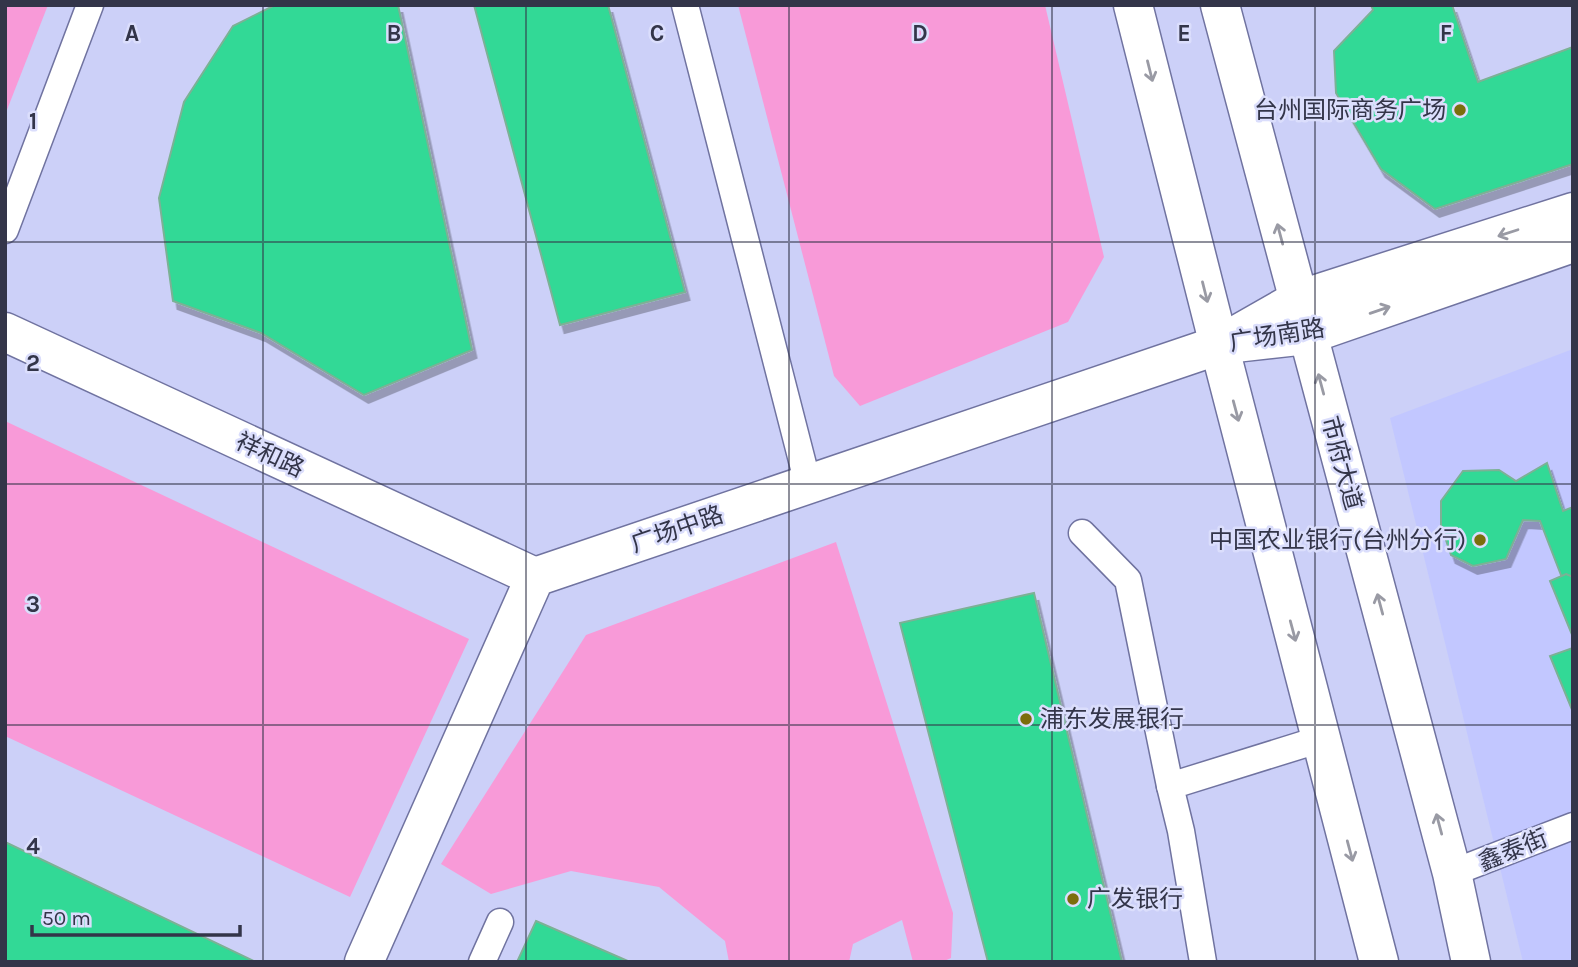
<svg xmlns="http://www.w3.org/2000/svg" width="1578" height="967" font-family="Karla,'Noto Sans SC',sans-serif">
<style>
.built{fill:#c2c7ff}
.green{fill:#f89ad8}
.building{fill:#30d996;stroke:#7cb195;stroke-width:2;filter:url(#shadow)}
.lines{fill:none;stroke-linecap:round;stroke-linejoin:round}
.street-casing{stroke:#7073a0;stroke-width:29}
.secondary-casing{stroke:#7073a0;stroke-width:41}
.primary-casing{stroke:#7073a0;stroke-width:41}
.street{stroke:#fff;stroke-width:26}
.secondary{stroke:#fff;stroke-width:38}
.primary{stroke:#fff;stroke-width:38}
.oneway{stroke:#999aa4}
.grid{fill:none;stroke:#333549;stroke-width:2;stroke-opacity:0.55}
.poi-dot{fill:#7b6e0c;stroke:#dbdefc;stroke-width:2.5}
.labels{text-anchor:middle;stroke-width:5;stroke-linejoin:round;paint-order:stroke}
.poi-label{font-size:24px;fill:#333549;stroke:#dbdefc;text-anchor:end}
.street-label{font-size:24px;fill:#333549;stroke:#dbdefc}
.grid-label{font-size:23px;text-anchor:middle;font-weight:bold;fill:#333549;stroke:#dbdefc;stroke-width:5;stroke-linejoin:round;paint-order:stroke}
</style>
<defs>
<filter id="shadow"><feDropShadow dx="4.5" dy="8" stdDeviation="0" flood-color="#0004"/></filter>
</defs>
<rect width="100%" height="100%" fill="#ccd0f8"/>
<polygon class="built" points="1573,349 1573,962 1523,962 1390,418"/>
<g class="green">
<polygon points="5,5 48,5 5,115"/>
<polygon points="738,5 1045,5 1104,257 1068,322 860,406 834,376"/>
<polygon points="5,421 469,639 350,897 5,736"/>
<polygon points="836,542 953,913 951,958 942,962 913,962 902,920 853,944 849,962 729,962 725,941 659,887 571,871 491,894 441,864 586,635"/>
</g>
<g class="building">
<polygon points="275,5 398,5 472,350 364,395 261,333 173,301 159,198 184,102 233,26"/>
<polygon points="474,5 608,5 685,292 560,325"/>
<polygon points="1371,5 1452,5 1478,82 1573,47 1573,164 1435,209 1381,169 1336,93 1334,51 1373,10"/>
<polygon points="1547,463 1563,511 1573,507 1573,606 1540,521 1523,520 1506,559 1473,566 1451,555 1441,525 1441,501 1463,471 1499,470 1516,481"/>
<polygon points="1566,574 1573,577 1573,637 1550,581"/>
<polygon points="1034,593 1122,962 988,962 900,623"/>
<polygon points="1573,648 1573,712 1550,656"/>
<polygon points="5,842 256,962 5,962"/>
<polygon points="536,921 630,962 517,962"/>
</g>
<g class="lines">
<defs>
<g id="street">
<polyline points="685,5 808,484"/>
<polyline points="5,230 90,5"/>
<polyline points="1082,533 1128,580 1170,786"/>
<polyline points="1452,873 1573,826"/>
<polyline points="482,962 500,922"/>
<polyline points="1203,962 1181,831 1170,786 1321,739"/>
</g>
<g id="secondary">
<polyline points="5,332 535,577"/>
<polyline points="1235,343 1307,335 1573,243"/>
<polyline points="364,962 535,577 1219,345 1298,300 1573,212"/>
</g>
<g id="primary">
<polyline points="1133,5 1219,345 1379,962"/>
<polyline points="1220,5 1452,873 1471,962"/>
</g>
</defs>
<use href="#street" class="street-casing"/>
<use href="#secondary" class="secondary-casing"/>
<use href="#primary" class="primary-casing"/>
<use href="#street" class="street"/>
<use href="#secondary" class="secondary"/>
<use href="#primary" class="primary"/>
</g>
<defs><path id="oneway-shaft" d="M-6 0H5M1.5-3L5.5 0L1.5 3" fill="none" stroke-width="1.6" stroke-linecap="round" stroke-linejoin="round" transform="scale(1.75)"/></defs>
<g class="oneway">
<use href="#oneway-shaft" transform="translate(1150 71) rotate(76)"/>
<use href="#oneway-shaft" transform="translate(1508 233) rotate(162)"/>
<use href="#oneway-shaft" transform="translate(1280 234) rotate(-105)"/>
<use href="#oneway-shaft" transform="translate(1205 292) rotate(76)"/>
<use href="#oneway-shaft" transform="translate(1380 310) rotate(-19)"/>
<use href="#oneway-shaft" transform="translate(1321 384) rotate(-105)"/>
<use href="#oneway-shaft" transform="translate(1236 411) rotate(75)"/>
<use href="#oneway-shaft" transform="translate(1380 604) rotate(-105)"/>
<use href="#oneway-shaft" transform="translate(1293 631) rotate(75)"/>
<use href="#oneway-shaft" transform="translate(1439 824) rotate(-105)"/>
<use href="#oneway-shaft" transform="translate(1350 851) rotate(75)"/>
</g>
<path class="grid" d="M263,5v957M526,5v957M789,5v957M1052,5v957M1315,5v957M5,242h1568M5,484h1568M5,725h1568"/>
<g class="poi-dot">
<circle cx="1460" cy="110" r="7"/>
<circle cx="1480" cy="540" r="7"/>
<circle cx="1026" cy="719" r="7"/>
<circle cx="1073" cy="899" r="7"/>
</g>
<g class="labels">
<g class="poi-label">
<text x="1446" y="118">台州国际商务广场</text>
<text x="1466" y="548">中国农业银行(台州分行)</text>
<text x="1040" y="727" text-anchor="start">浦东发展银行</text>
<text x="1087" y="907" text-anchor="start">广发银行</text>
</g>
<g class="street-label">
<text transform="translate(1277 335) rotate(-9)" y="8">广场南路</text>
<text transform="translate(270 455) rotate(25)" y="8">祥和路</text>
<text transform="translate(1342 463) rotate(75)" y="8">市府大道</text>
<text transform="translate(677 529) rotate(-19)" y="8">广场中路</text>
<text transform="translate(1513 850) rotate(-22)" y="8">鑫泰街</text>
</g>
</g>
<g class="grid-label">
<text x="132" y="41">A</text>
<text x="394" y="41">B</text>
<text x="657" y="41">C</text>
<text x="920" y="41">D</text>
<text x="1184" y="41">E</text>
<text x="1446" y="41">F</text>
<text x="33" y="129">1</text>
<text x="33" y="371">2</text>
<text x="33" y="612">3</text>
<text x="33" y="854">4</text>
</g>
<rect width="1578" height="967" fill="none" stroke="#333549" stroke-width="14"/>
<path d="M32 925v10h208v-10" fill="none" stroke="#333549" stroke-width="3.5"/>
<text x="42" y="925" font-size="21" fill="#333549" stroke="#dbdefc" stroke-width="5" paint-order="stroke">50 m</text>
</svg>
